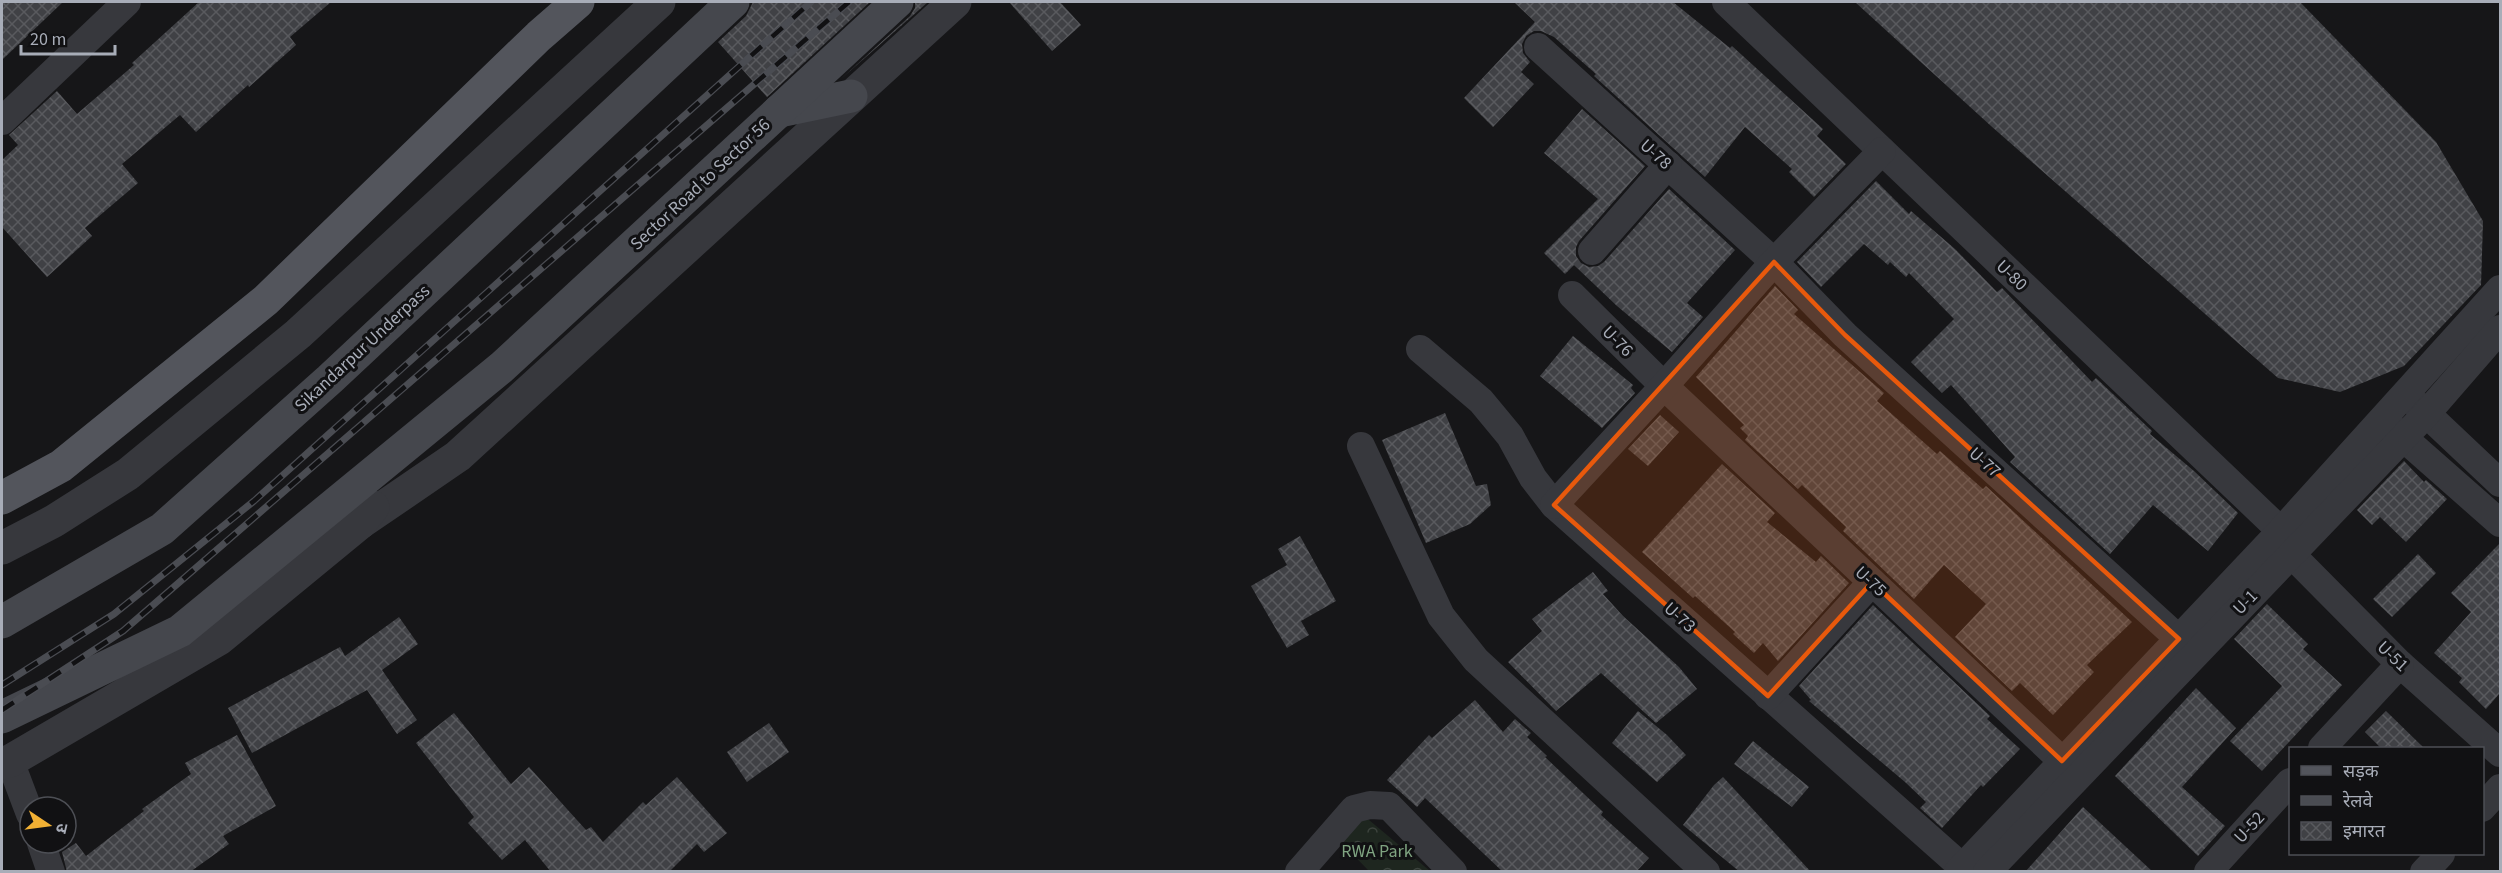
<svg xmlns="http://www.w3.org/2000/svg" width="2502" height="873" font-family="'Source Sans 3','Noto Sans Devanagari',sans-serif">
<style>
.park{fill:url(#park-crowns)}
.building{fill:url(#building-cross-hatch)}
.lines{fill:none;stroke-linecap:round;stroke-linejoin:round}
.minor{stroke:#37383d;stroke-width:28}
.tertiary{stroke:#37383d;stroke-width:33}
.secondary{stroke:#45474d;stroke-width:33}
.primary{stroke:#53555c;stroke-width:33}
.rail-casing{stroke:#4a4c52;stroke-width:7}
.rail{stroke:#111113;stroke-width:4.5;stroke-dasharray:14;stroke-linecap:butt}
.marked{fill:#e8590c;fill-opacity:0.2;stroke:#e8590c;stroke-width:4.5;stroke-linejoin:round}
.labels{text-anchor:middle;stroke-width:6;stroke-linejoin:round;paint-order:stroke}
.street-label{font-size:18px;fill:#a8adb8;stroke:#111113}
.park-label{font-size:18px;fill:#7fa381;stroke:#111113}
</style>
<defs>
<pattern id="park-crowns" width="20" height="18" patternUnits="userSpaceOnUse" patternTransform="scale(1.5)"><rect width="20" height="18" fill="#1e261f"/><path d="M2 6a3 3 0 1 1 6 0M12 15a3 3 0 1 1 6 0" fill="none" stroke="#3c433d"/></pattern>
<pattern id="building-cross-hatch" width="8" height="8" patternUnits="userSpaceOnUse" patternTransform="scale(1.5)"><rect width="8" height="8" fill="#404145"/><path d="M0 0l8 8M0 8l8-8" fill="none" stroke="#595a5e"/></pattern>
</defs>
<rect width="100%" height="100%" fill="#161618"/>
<polygon class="park" points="1357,810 1430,871 1369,871 1337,838"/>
<g class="building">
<polygon points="2,2 63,2 2,60"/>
<polygon points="199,2 331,2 290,37 296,45 249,87 248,85 196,132 180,115 122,164 138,183 85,228 92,236 47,277 2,227 2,160 18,145 9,135 57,91 77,114 134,65 132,63"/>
<polygon points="753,2 870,2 767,97 718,42 746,16"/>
<polygon points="915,2 928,2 841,79 910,16 915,8"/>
<polygon points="1009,2 1060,2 1081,25 1052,51"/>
<polygon points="1514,2 1673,2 1730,48 1732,46 1823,129 1817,136 1846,164 1814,197 1789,172 1792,169 1745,127 1705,177 1594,76 1596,74 1554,37 1541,31 1534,31 1526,36 1522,44 1523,53 1530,62 1521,72 1534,84 1493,127 1464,98 1535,22"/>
<polygon points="1855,2 2300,2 2436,142 2483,221 2481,285 2404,366 2340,392 2278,378 1991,126"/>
<polygon points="1582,109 1645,166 1579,241 1576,247 1576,256 1581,263 1589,267 1598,266 1604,262 1669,189 1735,250 1687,303 1703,317 1672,352 1617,306 1574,265 1565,274 1544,253 1598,199 1544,153"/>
<polygon points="1876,181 1909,214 1911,211 1955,249 1997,292 2002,288 2092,382 2096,378 2152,431 2150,434 2194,471 2238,513 2208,551 2153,505 2110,554 2010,462 2015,457 1951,385 1942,393 1911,362 1954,319 1909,273 1906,277 1890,262 1888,265 1864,244 1821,287 1797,262"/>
<polygon points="1775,286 1798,310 1794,314 1884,393 1877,401 1937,454 1940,451 1983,489 1986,486 2132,622 2087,665 2094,672 2053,715 2020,683 2012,691 1955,637 1986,604 1944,565 1914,599 1843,531 1846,527 1802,485 1798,489 1745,440 1748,436 1740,428 1744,425 1696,377"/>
<polygon points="1573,336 1633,385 1631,388 1635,393 1602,428 1540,376"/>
<polygon points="1445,413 1476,486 1487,484 1491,505 1470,524 1426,543 1382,440"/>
<polygon points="1660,415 1679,432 1648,466 1628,449"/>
<polygon points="2404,461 2424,482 2426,480 2447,499 2406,542 2380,517 2372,525 2357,510"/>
<polygon points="1722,464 1775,513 1767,522 1816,562 1821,556 1849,583 1778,661 1763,643 1754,653 1733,634 1735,632 1695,596 1693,598 1642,552"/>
<polygon points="1300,536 1336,601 1301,621 1309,635 1287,648 1251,586 1287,565 1278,549"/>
<polygon points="2500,543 2500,693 2486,709 2459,682 2462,678 2434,653 2471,612 2451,593"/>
<polygon points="2418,554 2436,573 2392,617 2373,599"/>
<polygon points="1593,572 1608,591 1603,594 1623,616 1679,667 1697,689 1656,723 1601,673 1556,711 1508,662 1542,631 1532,619"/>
<polygon points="2267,604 2308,644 2303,649 2342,685 2262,771 2230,741 2282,686 2234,639"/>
<polygon points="1873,605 1990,716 1987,719 2020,749 1983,787 1981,785 1942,828 1920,808 1926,802 1905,782 1809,701 1811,700 1799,686"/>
<polygon points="399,617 418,644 382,670 417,720 397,734 367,690 252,753 228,708 340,647 345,656"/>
<polygon points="2196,688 2236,728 2182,787 2225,826 2198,856 2115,776"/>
<polygon points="1475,700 1503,732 1515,719 1531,733 1527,737 1547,756 1545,757 1603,812 1601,815 1649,858 1636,872 1503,872 1425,798 1417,807 1387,780 1429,735 1432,738"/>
<polygon points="1638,711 1667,735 1686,755 1657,782 1612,743"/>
<polygon points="2386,711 2424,748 2381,748 2365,732"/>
<polygon points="454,713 511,784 529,767 586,830 591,827 603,842 643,802 646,805 677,777 727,833 704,852 697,844 669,872 551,872 525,840 502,860 468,823 474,817 416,743"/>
<polygon points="769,723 789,752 747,782 727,752"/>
<polygon points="237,735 276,806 223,836 229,844 190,872 67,872 62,852 76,843 86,856 144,811 142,809 191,774 185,763"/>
<polygon points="1753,741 1809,787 1792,807 1734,764"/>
<polygon points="1723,777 1788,847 1811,872 1740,872 1683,825 1714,785"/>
<polygon points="2083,807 2153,872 2025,872"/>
</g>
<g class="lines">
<g class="minor">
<polyline points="1726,2 2281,531 2291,554 2400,664 2500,753"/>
<polyline points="1538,47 1774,262 1845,335 2179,639 2183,667"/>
<polyline points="2,121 127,2"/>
<polyline points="1592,251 1668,165"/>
<polyline points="1572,295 1664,386 2075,773"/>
<polyline points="1420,349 1481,401 1510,436 1533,478 1554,505 1962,867"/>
<polyline points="2413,401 2500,483"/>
<polyline points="2390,426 2500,523"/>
<polyline points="1361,446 1441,616 1476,660 1706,872"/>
<polyline points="1554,505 1664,386 1774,262 1882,151"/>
<polyline points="1768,696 1872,582"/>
<polyline points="2322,748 2400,664"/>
<polyline points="10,761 30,814"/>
<polyline points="2482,808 2500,788"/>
<polyline points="41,843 51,872"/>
<polyline points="1299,872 1354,809 1370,805 1389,806 1453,872"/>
<polyline points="1958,872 2281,531 2500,289"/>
<polyline points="1987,872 2427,413 2500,329"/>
<polyline points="2208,872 2290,782"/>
<polyline points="2424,872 2441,854"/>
</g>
<g class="tertiary">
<polyline points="360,523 458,456 955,2"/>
<polyline points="2,548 54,521 128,474 298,334 659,2"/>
<polyline points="2,763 10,761 219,639 360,523 373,507"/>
</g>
<g class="secondary">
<polyline points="779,111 851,96"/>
<polyline points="2,622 162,529 330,379 733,2"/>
<polyline points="2,717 180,631 502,367 897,2"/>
</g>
<polyline class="primary" points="2,498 61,466 266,300 539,36 578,2"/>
<defs>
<g id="rail">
<polyline points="2,685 114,614 254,501 811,2"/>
<polyline points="2,710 123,631 849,2"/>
</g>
</defs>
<use href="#rail" class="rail-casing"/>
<use href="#rail" class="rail"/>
</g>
<path class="marked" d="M1774,262l71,73 334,304 -117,122 -190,-179 -104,114 -214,-191z"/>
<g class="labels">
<g class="street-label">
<text transform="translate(1656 154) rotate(42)" y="6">U-78</text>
<text transform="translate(700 184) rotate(-43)" y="6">Sector Road to Sector 56</text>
<text transform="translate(2012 275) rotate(44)" y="6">U-80</text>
<text transform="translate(1618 341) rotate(45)" y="6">U-76</text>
<text transform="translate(362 348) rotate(-43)" y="6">Sikandarpur Underpass</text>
<text transform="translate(1985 462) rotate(42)" y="6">U-77</text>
<text transform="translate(1871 581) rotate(43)" y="6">U-75</text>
<text transform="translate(2245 602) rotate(-46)" y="6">U-1</text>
<text transform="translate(1680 617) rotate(42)" y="6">U-73</text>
<text transform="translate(2393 656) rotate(44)" y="6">U-51</text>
<text transform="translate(2249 827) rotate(-47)" y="6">U-52</text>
</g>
<g class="park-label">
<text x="1377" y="857">RWA Park</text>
</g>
</g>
<rect width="2502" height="873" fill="none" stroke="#a8adb8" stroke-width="6"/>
<rect x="2289" y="747" width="195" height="108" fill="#111113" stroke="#4d4f55" stroke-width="1.5"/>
<rect x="2301" y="766" width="30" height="9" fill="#53555c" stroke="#4d4f55" stroke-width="1.5"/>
<text x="2343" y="777" font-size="18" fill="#a8adb8">सड़क</text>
<rect x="2301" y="796" width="30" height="9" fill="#4a4c52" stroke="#4d4f55" stroke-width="1.5"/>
<text x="2343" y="807" font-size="18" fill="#a8adb8">रेलवे</text>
<rect x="2301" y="822" width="30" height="18" fill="url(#building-cross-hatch)" stroke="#4d4f55" stroke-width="1.5"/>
<text x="2343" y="837" font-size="18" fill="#a8adb8">इमारत</text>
<g transform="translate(48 825) rotate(103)"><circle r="28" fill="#111113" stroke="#4d4f55" stroke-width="1.5"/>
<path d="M0-4.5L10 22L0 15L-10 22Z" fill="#f2b134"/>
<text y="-9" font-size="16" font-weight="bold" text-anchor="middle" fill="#a8adb8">उ</text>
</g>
<path d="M21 45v9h94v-9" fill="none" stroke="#a8adb8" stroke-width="3"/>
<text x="30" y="45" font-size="18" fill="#a8adb8" stroke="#111113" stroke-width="4.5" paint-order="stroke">20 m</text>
</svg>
